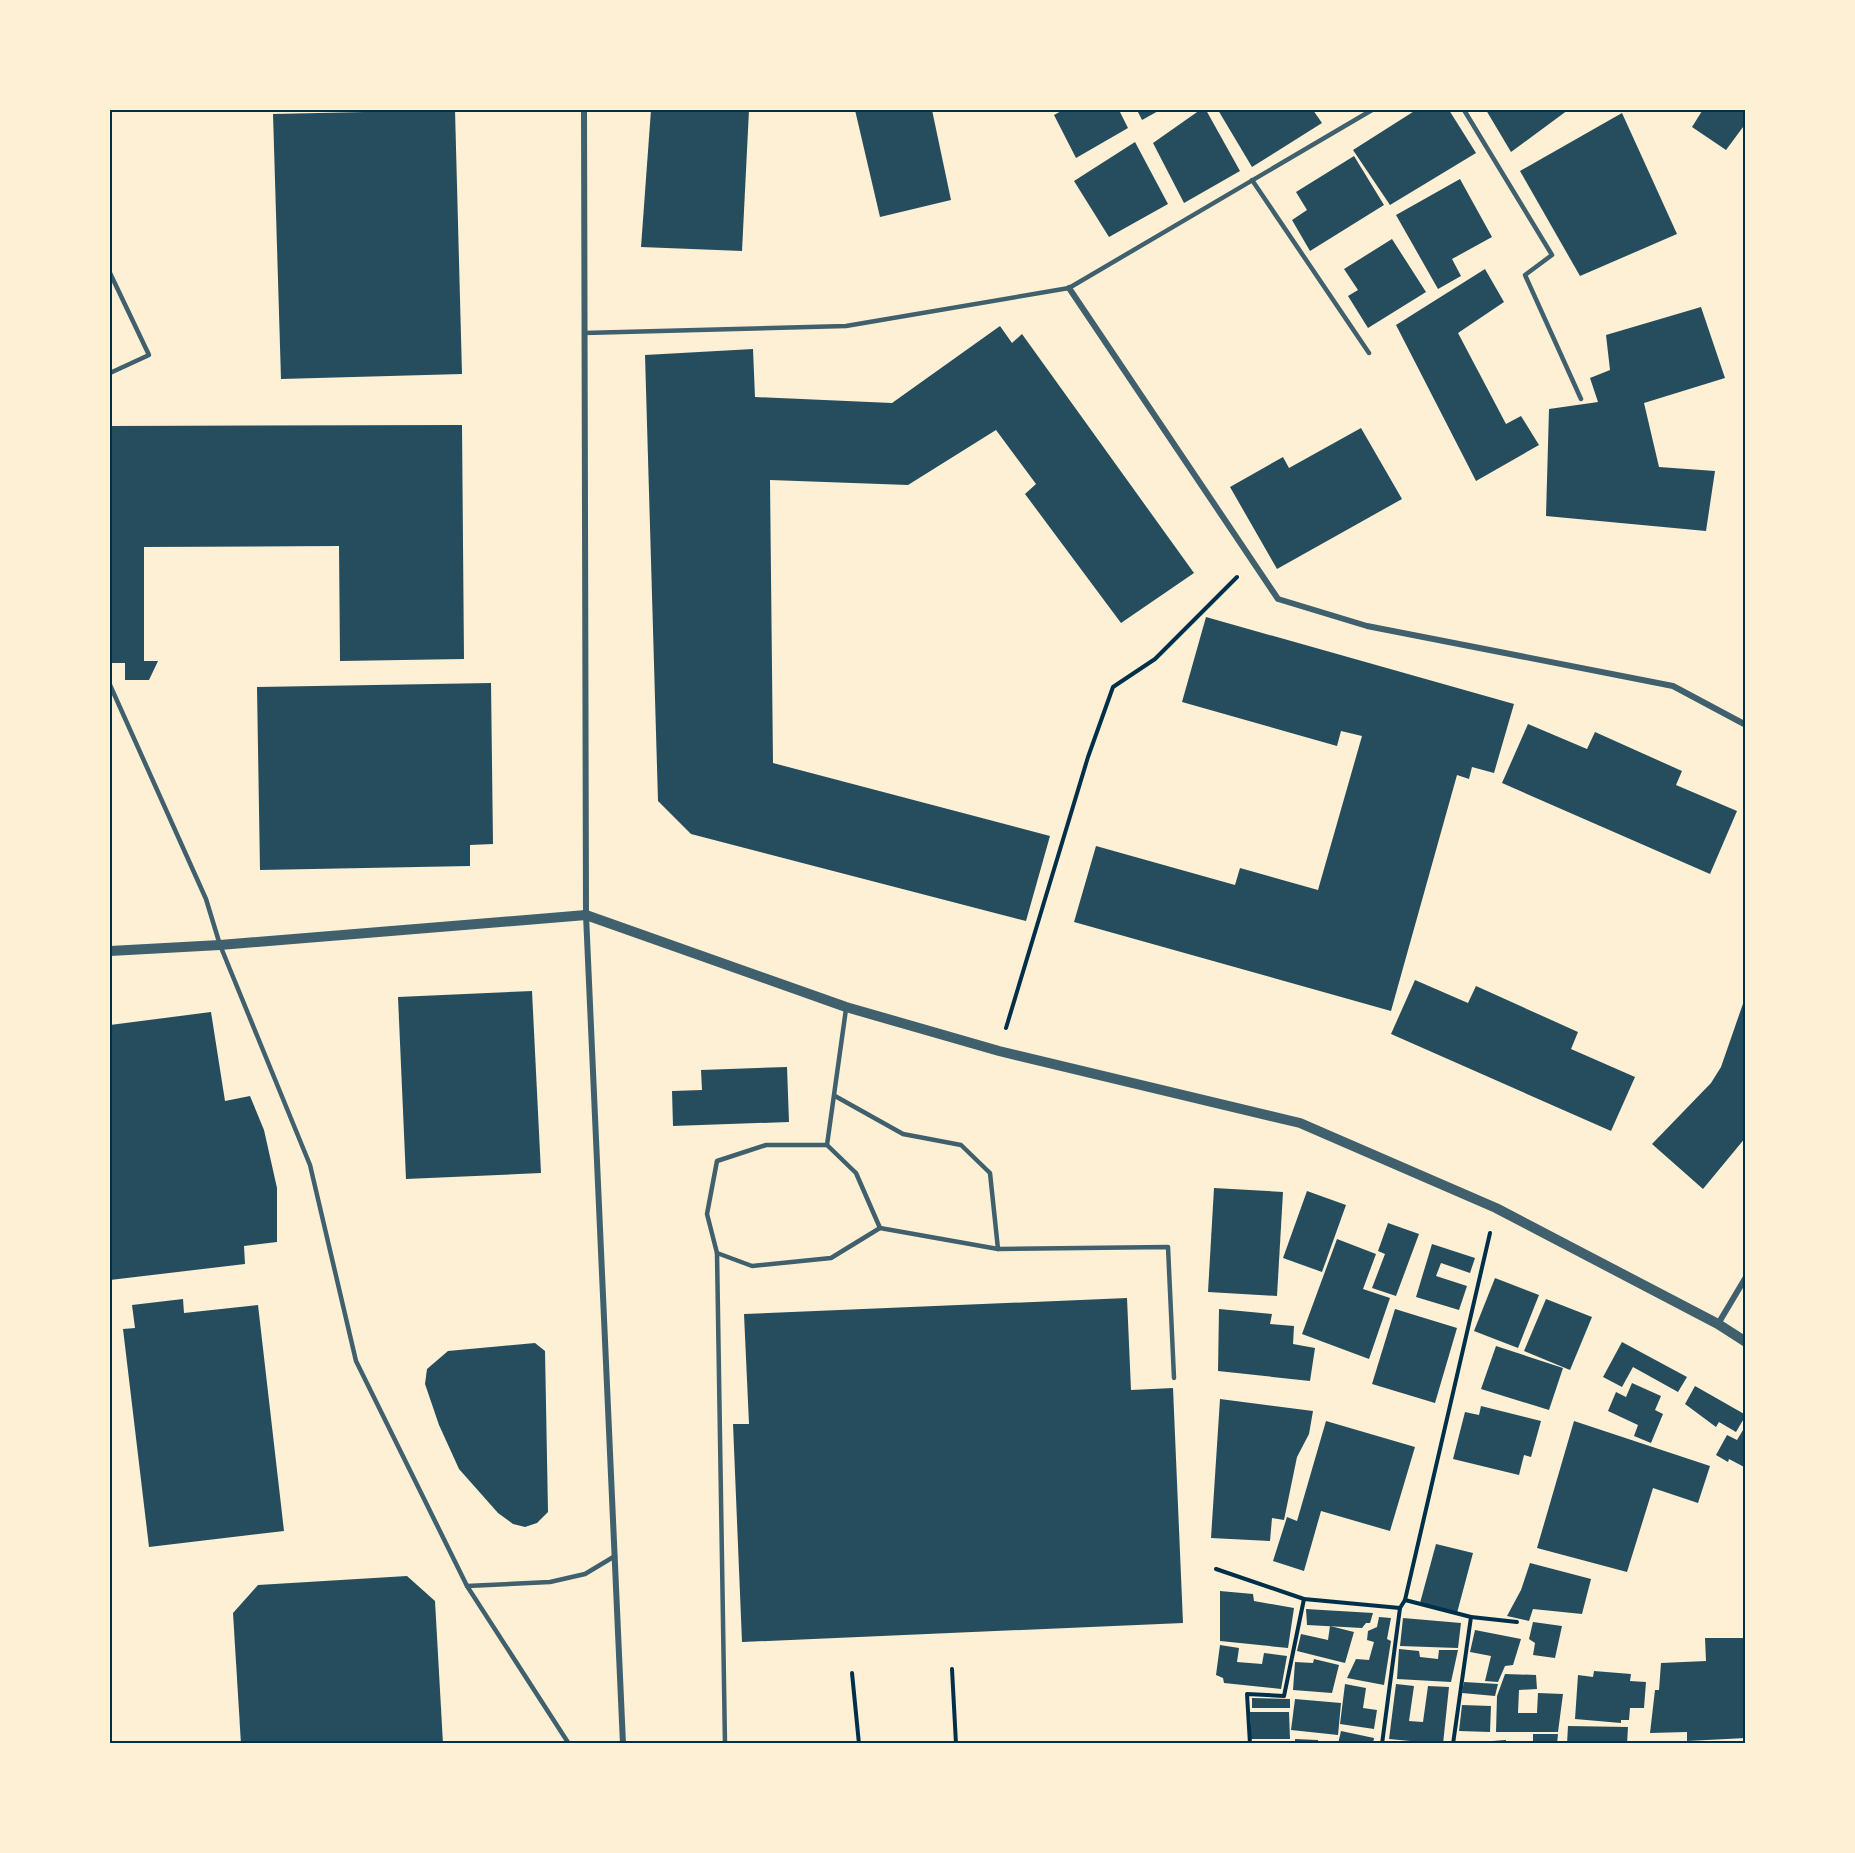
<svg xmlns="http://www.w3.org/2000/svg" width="1855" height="1853" font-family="Inter,sans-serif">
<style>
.building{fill:#264d5e}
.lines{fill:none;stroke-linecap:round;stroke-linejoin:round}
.path{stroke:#003049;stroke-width:4}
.service{stroke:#3f606c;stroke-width:4.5}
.minor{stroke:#3f606c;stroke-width:6}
.tertiary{stroke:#3f606c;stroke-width:10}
.neatline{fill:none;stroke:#003049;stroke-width:2}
</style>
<rect width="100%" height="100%" fill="#fdf0d5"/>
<g class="building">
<polygon points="455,110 462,374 281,379 273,114"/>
<polygon points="651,110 749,110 742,251 641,247"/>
<polygon points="855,110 932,110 951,200 880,217"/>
<polygon points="1063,110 1119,110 1128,128 1076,158 1054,115"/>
<polygon points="1137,110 1160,110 1142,120"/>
<polygon points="1200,110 1206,110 1240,171 1184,203 1153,143"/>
<polygon points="1218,110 1313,110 1322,123 1252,167"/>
<polygon points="1416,110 1449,110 1476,153 1390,205 1353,150"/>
<polygon points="1486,110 1568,110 1511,152"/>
<polygon points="1698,110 1746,110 1746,123 1726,150 1692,127 1702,111"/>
<polygon points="1622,113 1677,234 1580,276 1520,171"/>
<polygon points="1135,142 1168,204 1109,237 1074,181"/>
<polygon points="1354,156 1384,205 1310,251 1292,220 1307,210 1296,192"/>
<polygon points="1460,179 1492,237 1452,259 1461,276 1438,289 1396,215"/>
<polygon points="1392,239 1426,292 1368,328 1348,296 1358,290 1344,269"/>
<polygon points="1485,269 1504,302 1458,333 1506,424 1521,416 1539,445 1476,481 1396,325"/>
<polygon points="1701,307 1725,378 1644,403 1659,467 1715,471 1706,531 1546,516 1549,409 1598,402 1590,378 1610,370 1606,335"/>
<polygon points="1000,326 1012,343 1022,334 1194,573 1121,623 1025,494 1036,484 996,430 908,485 770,480 773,763 1050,836 1026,921 691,834 658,801 645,355 753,349 755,397 892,403"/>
<polygon points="462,425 464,659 340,661 339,546 144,547 144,661 158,661 149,680 125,680 125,663 110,663 110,426"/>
<polygon points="1361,428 1402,499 1277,569 1230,487 1283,457 1289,468"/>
<polygon points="1206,617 1514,704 1494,773 1472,767 1469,779 1457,775 1391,1011 1074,922 1096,846 1235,885 1240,868 1318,890 1362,736 1341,731 1337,746 1182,702"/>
<polygon points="491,683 493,844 470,845 470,866 260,870 257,687"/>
<polygon points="1528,724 1587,749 1595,732 1682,771 1676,785 1737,811 1710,874 1502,783"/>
<polygon points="1415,980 1468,1003 1476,986 1578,1032 1571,1049 1635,1077 1611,1131 1391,1034"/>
<polygon points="532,991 541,1173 406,1179 398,997"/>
<polygon points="1746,995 1746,1137 1703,1189 1652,1144 1711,1083 1721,1067"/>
<polygon points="211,1012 225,1101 250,1096 264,1130 277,1188 277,1242 244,1246 245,1264 110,1280 110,1025"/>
<polygon points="787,1067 789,1122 673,1126 672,1091 702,1090 701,1070"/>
<polygon points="1214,1188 1283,1192 1277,1296 1208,1292"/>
<polygon points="1307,1191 1346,1205 1322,1272 1283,1258"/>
<polygon points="1388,1223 1419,1234 1396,1296 1372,1288 1385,1254 1378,1251"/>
<polygon points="1337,1239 1376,1254 1363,1289 1390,1298 1369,1359 1302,1334"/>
<polygon points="1432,1244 1475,1258 1470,1273 1441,1263 1436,1276 1467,1286 1459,1310 1416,1297"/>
<polygon points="1495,1278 1539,1295 1518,1348 1474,1331"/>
<polygon points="1127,1298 1131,1390 1173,1388 1183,1623 742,1642 733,1424 749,1424 744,1314"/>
<polygon points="183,1299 184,1313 258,1305 284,1531 149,1547 123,1329 135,1328 132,1305"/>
<polygon points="1546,1299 1592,1317 1570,1370 1524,1351"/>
<polygon points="1219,1309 1272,1314 1270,1324 1294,1326 1293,1344 1315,1348 1310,1381 1218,1371"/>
<polygon points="1395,1309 1457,1328 1435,1403 1372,1384"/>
<polygon points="1622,1342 1687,1377 1678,1392 1633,1367 1622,1387 1603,1377"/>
<polygon points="535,1343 545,1351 548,1512 537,1523 525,1527 513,1524 498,1513 459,1469 439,1425 425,1384 427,1369 448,1351"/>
<polygon points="1496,1346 1563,1368 1549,1410 1481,1389"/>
<polygon points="1632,1383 1661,1396 1655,1410 1663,1414 1651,1443 1634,1436 1638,1425 1608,1411 1616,1392 1626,1397"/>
<polygon points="1695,1386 1746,1415 1736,1432 1719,1422 1716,1427 1685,1404"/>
<polygon points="1220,1399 1313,1411 1309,1434 1297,1457 1284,1520 1272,1518 1270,1541 1211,1538"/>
<polygon points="1481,1406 1541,1421 1531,1457 1524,1455 1519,1475 1453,1459 1465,1412 1479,1415"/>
<polygon points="1326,1421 1415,1447 1390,1531 1321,1511 1304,1571 1273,1561 1287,1517 1297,1521"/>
<polygon points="1574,1421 1710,1466 1698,1503 1653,1488 1627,1572 1537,1548"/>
<polygon points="1746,1425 1746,1468 1729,1459 1728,1462 1716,1455 1727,1435 1737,1440"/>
<polygon points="1436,1544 1473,1553 1457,1613 1420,1603"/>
<polygon points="1530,1563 1591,1579 1582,1614 1533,1609 1529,1621 1507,1616 1521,1590"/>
<polygon points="407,1576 435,1601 443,1744 241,1744 233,1613 258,1585"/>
<polygon points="1220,1591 1253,1594 1254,1601 1294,1608 1288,1648 1220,1641"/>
<polygon points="1306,1609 1373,1613 1370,1623 1366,1623 1362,1628 1307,1625"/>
<polygon points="1379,1617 1391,1618 1387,1639 1391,1641 1384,1685 1347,1678 1356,1659 1369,1660 1374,1642 1367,1640 1368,1631 1377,1627"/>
<polygon points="1403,1618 1461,1623 1458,1648 1400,1646"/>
<polygon points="1533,1622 1562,1626 1555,1658 1533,1655 1535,1643 1529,1639"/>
<polygon points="1330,1626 1354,1632 1345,1663 1297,1651 1301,1634 1328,1640"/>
<polygon points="1475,1630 1521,1639 1513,1665 1505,1666 1498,1682 1485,1681 1491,1656 1470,1652"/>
<polygon points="1705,1638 1746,1638 1746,1738 1687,1741 1687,1732 1650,1733 1655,1690 1659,1690 1661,1663 1706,1661"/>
<polygon points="1220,1645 1239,1648 1237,1662 1262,1664 1264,1653 1287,1656 1281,1689 1224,1683 1223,1678 1216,1675"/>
<polygon points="1399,1649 1419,1651 1420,1657 1438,1659 1439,1650 1458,1650 1451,1682 1397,1679"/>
<polygon points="1314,1659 1339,1665 1332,1693 1293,1690 1295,1662 1313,1663"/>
<polygon points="1594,1671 1631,1674 1630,1681 1646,1682 1644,1708 1630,1708 1629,1720 1621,1720 1621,1723 1575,1719 1578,1675 1593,1677"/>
<polygon points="1505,1674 1536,1675 1537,1689 1519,1690 1518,1713 1537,1713 1538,1693 1563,1694 1558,1732 1496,1732 1497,1696"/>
<polygon points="1464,1682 1498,1684 1495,1696 1462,1693"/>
<polygon points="1345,1684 1366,1688 1363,1708 1377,1710 1374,1729 1340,1724"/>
<polygon points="1396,1684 1414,1686 1409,1721 1423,1722 1428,1686 1449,1687 1443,1744 1389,1739"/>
<polygon points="1252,1698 1290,1699 1290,1708 1252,1708"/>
<polygon points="1295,1699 1341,1703 1338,1735 1291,1730"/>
<polygon points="1462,1705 1491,1706 1490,1732 1459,1731"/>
<polygon points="1250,1712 1289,1712 1290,1739 1251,1739"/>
<polygon points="1568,1726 1628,1727 1627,1744 1567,1744"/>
<polygon points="1341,1731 1374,1738 1373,1744 1338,1744"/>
<polygon points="1533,1734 1558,1734 1557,1744 1533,1744"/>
<polygon points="1295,1739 1318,1740 1318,1744 1295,1744"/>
<polygon points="1506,1740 1506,1744 1478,1744 1478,1742"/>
<polygon points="1253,1741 1270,1742 1270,1744 1254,1744"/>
</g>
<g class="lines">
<g class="path">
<polyline points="1006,1028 1088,757 1113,687 1155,659 1237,577"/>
<polyline points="1216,1569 1304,1599 1400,1608"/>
<polyline points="1471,1617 1517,1622"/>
<polyline points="952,1669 956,1744"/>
<polyline points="852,1673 859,1744"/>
<polyline points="1250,1744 1247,1694 1284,1696 1304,1599"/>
<polyline points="1382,1744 1400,1608 1405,1600"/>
<polyline points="1453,1744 1471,1617 1405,1600 1490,1233"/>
</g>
<g class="service">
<polyline points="1464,110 1552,255 1525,275 1581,399"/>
<polyline points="1252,180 1369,353"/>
<polyline points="110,273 149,355 110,373"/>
<polyline points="584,333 846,326 1069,288 1372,110"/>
<polyline points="110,685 206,899 220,945 310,1165 356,1361 467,1586 569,1744"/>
<polyline points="835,1096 903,1134 961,1145 990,1173 998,1249"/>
<polyline points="827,1145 856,1173 880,1228"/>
<polyline points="717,1253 752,1266 831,1258 880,1228 998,1249 1168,1247 1174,1378"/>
<polyline points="467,1586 550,1582 585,1574 615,1556"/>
<polyline points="725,1744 717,1253 707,1214 717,1161 766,1145 827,1145 846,1009"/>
</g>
<g class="minor">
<polyline points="584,110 586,915 623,1744"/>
<polyline points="1069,288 1278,599 1367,626 1673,686 1746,725"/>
<polyline points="1718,1324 1746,1277"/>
</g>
<polyline class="tertiary" points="110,951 220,945 586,915 846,1007 999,1051 1300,1123 1496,1208 1718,1324 1746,1342"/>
</g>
<rect width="1855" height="1853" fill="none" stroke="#fdf0d5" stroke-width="222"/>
<rect x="111" y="111" width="1633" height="1631" class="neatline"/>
</svg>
